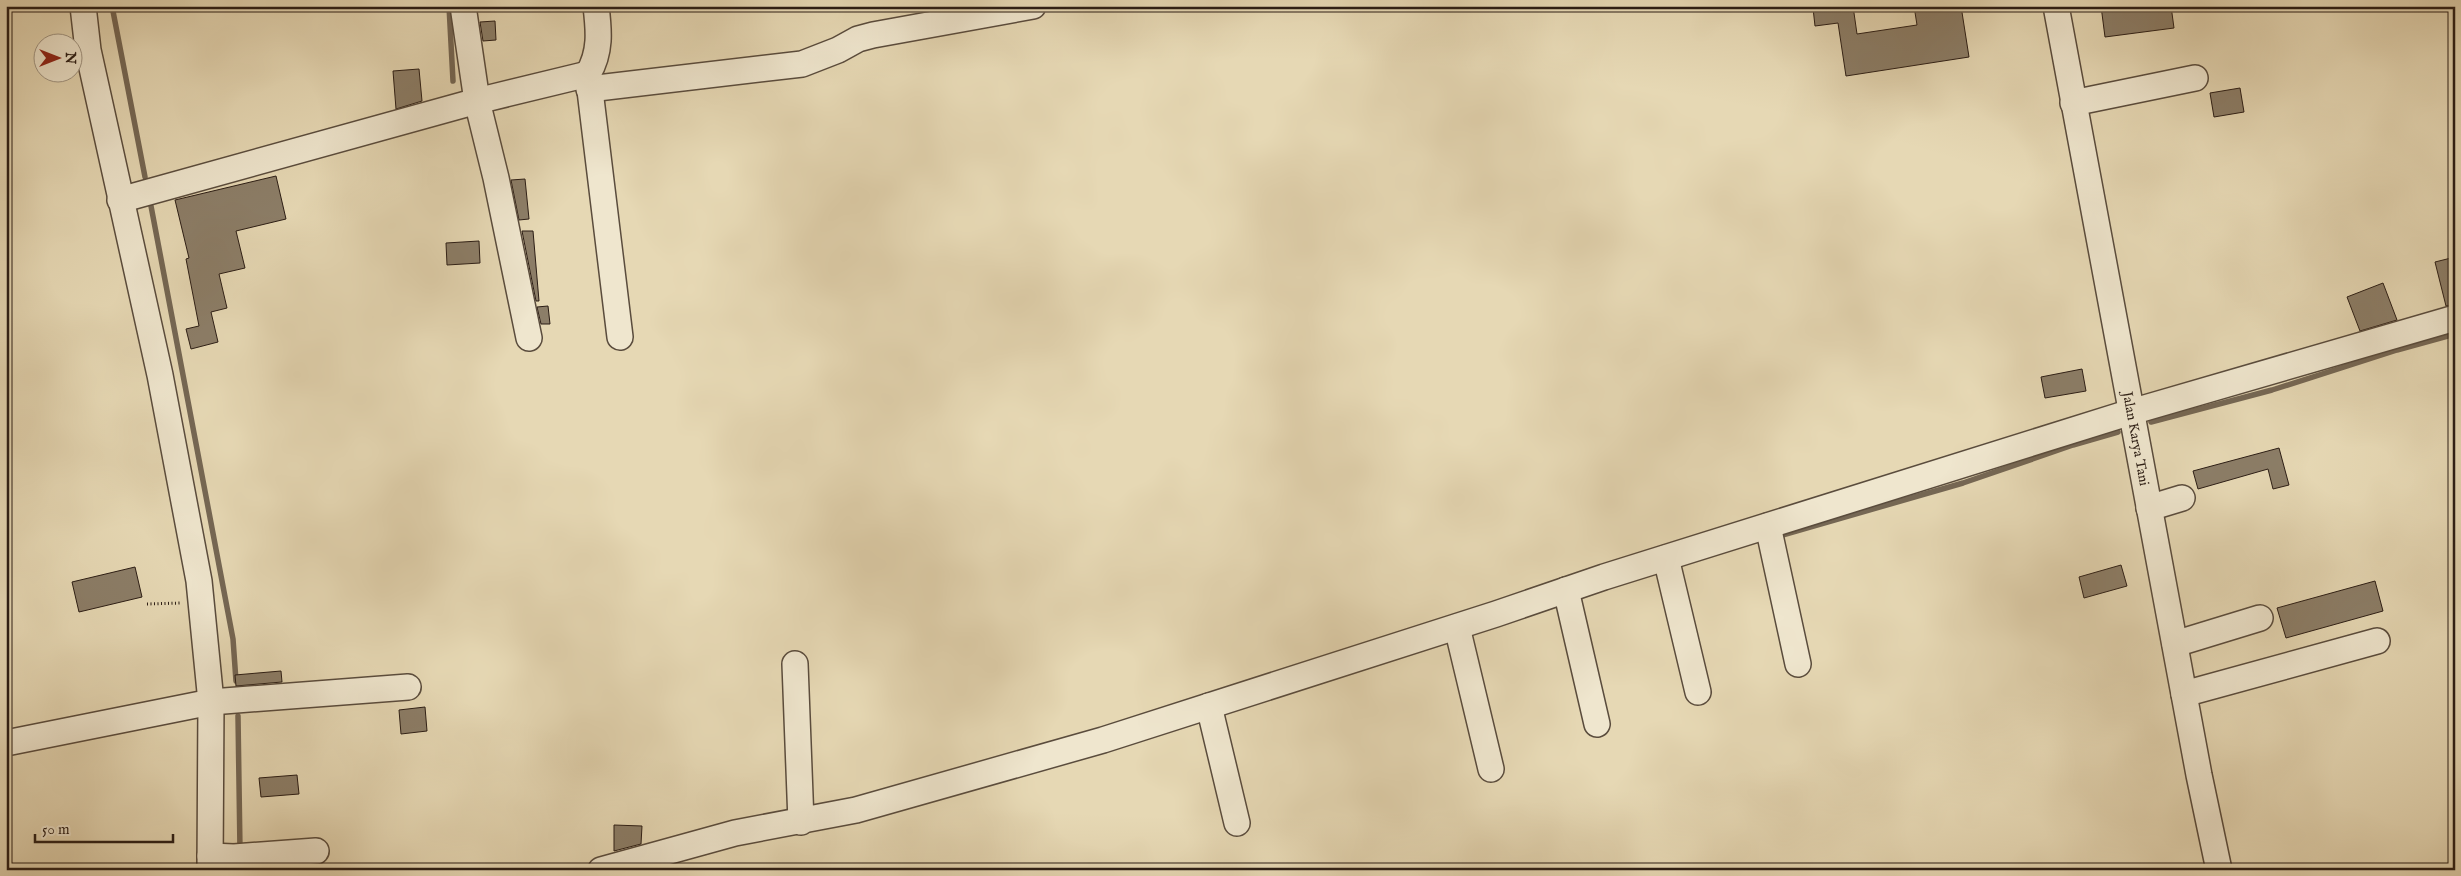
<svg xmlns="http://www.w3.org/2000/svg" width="2461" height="876" font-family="'IM FELL English',serif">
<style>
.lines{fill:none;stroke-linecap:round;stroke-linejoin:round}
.stream{stroke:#756754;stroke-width:5.5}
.building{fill:#8c7e68;stroke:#2b1d15}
.minor-casing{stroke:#5a4c3d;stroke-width:28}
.path{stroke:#2b1d15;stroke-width:3;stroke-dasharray:1 2.5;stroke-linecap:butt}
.minor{stroke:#efe6ce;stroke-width:25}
.labels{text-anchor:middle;stroke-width:4.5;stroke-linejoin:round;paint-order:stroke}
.street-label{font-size:14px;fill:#2b1d15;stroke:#efe6ce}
</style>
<rect width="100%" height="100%" fill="#e6d8b4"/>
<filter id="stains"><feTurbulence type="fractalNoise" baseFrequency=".004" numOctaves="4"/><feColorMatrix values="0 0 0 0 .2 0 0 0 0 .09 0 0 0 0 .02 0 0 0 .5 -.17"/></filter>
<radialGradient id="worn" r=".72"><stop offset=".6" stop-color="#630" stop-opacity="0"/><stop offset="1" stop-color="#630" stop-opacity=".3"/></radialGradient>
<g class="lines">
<g class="stream">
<polyline points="112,6 145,177"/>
<polyline points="449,6 453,81"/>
<polyline points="151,206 233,639 236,681"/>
<polyline points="2151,422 2272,390 2397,350 2455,334"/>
<polyline points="1776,537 1963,483 2073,445 2118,432"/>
<polyline points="238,716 240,850"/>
<polyline points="141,870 152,870"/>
<polyline points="320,870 368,867 413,870"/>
<polyline points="539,870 595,868"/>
</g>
</g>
<g class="building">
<polygon points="1824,6 1853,6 1857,34 1917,25 1914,6 1961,6 1969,57 1846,76 1838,23 1815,26 1813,8"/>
<polygon points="2101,6 2171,6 2174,28 2105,37"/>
<polygon points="495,21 496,40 483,41 480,22"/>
<polygon points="419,69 422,101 396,109 393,71"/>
<polygon points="2240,88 2244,112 2214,117 2210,93"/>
<polygon points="276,176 286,219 236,231 245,268 219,274 227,308 211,312 218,342 191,349 186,329 199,326 186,259 189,258 175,200"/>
<polygon points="525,179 529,219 519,220 511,180"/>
<polygon points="522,231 533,231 539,301 536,301"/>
<polygon points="479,241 480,263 447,265 446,243"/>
<polygon points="2455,257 2455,304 2446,306 2435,262"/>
<polygon points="2383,283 2397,320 2360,331 2347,297"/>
<polygon points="548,306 550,324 541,324 537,307"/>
<polygon points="2082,369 2086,391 2045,398 2041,377"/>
<polygon points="2279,448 2289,485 2273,489 2268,469 2198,489 2193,471"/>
<polygon points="2121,565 2127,586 2084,598 2079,577"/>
<polygon points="135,567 142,597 79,612 72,582"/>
<polygon points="2375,581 2383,611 2286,638 2277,608"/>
<polygon points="281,671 282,682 236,686 235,675"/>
<polygon points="425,707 427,731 401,734 399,710"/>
<polygon points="297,775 299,794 261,797 259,778"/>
<polygon points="614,825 642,826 641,844 614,851"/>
</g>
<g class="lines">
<defs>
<g id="minor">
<polyline points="83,6 88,50 160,375 199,581 211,702 210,870"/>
<polyline points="463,6 477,101 496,178 529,338"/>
<path d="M596,6c3,25 5,46 -8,68l32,263"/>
<path id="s1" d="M2056,6l143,769 20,95"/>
<polyline points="589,89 802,64 838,50 858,39 873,35 1033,6"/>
<polyline points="2073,103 2195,78"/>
<polyline points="120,200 477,101 588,74"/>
<polyline points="2149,508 2182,498"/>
<polyline points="1768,526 1798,664"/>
<polyline points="1666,558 1698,692"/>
<polyline points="1566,590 1597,724"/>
<polyline points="1457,627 1491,769"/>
<polyline points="2175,644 2260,618"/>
<polyline points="795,664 801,822"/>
<polyline points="2184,694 2377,641"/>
<polyline points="1209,706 1237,823"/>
<polyline points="6,743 211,702 408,687"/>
<polyline points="210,856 234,857 316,851"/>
<polyline points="601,870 735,833 856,810 1103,740 1496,614 1604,577 2131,412 2455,318"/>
</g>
</defs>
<use href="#minor" class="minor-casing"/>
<polyline class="path" points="147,604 181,603"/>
<use href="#minor" class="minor"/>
</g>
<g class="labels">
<g class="street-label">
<text dy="5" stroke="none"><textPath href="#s1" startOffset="440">Jalan Karya Tani</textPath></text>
</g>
</g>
<rect width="2461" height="876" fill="none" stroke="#e6d8b4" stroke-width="25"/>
<rect x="8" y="8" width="2446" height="861" fill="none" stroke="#2b1d15" stroke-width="2.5"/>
<rect x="12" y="12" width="2436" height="851" fill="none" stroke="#2b1d15"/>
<g transform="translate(58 58) rotate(90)"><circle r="24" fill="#efe6ce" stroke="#a19684"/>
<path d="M0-4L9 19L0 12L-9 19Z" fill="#8f2418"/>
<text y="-8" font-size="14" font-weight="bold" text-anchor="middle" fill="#2b1d15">N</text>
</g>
<path d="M35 834v8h138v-8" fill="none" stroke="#2b1d15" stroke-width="2.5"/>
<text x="42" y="834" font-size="15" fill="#2b1d15" stroke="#efe6ce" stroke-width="4" paint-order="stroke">50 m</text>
<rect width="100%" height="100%" filter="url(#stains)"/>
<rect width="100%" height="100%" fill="url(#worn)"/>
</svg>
